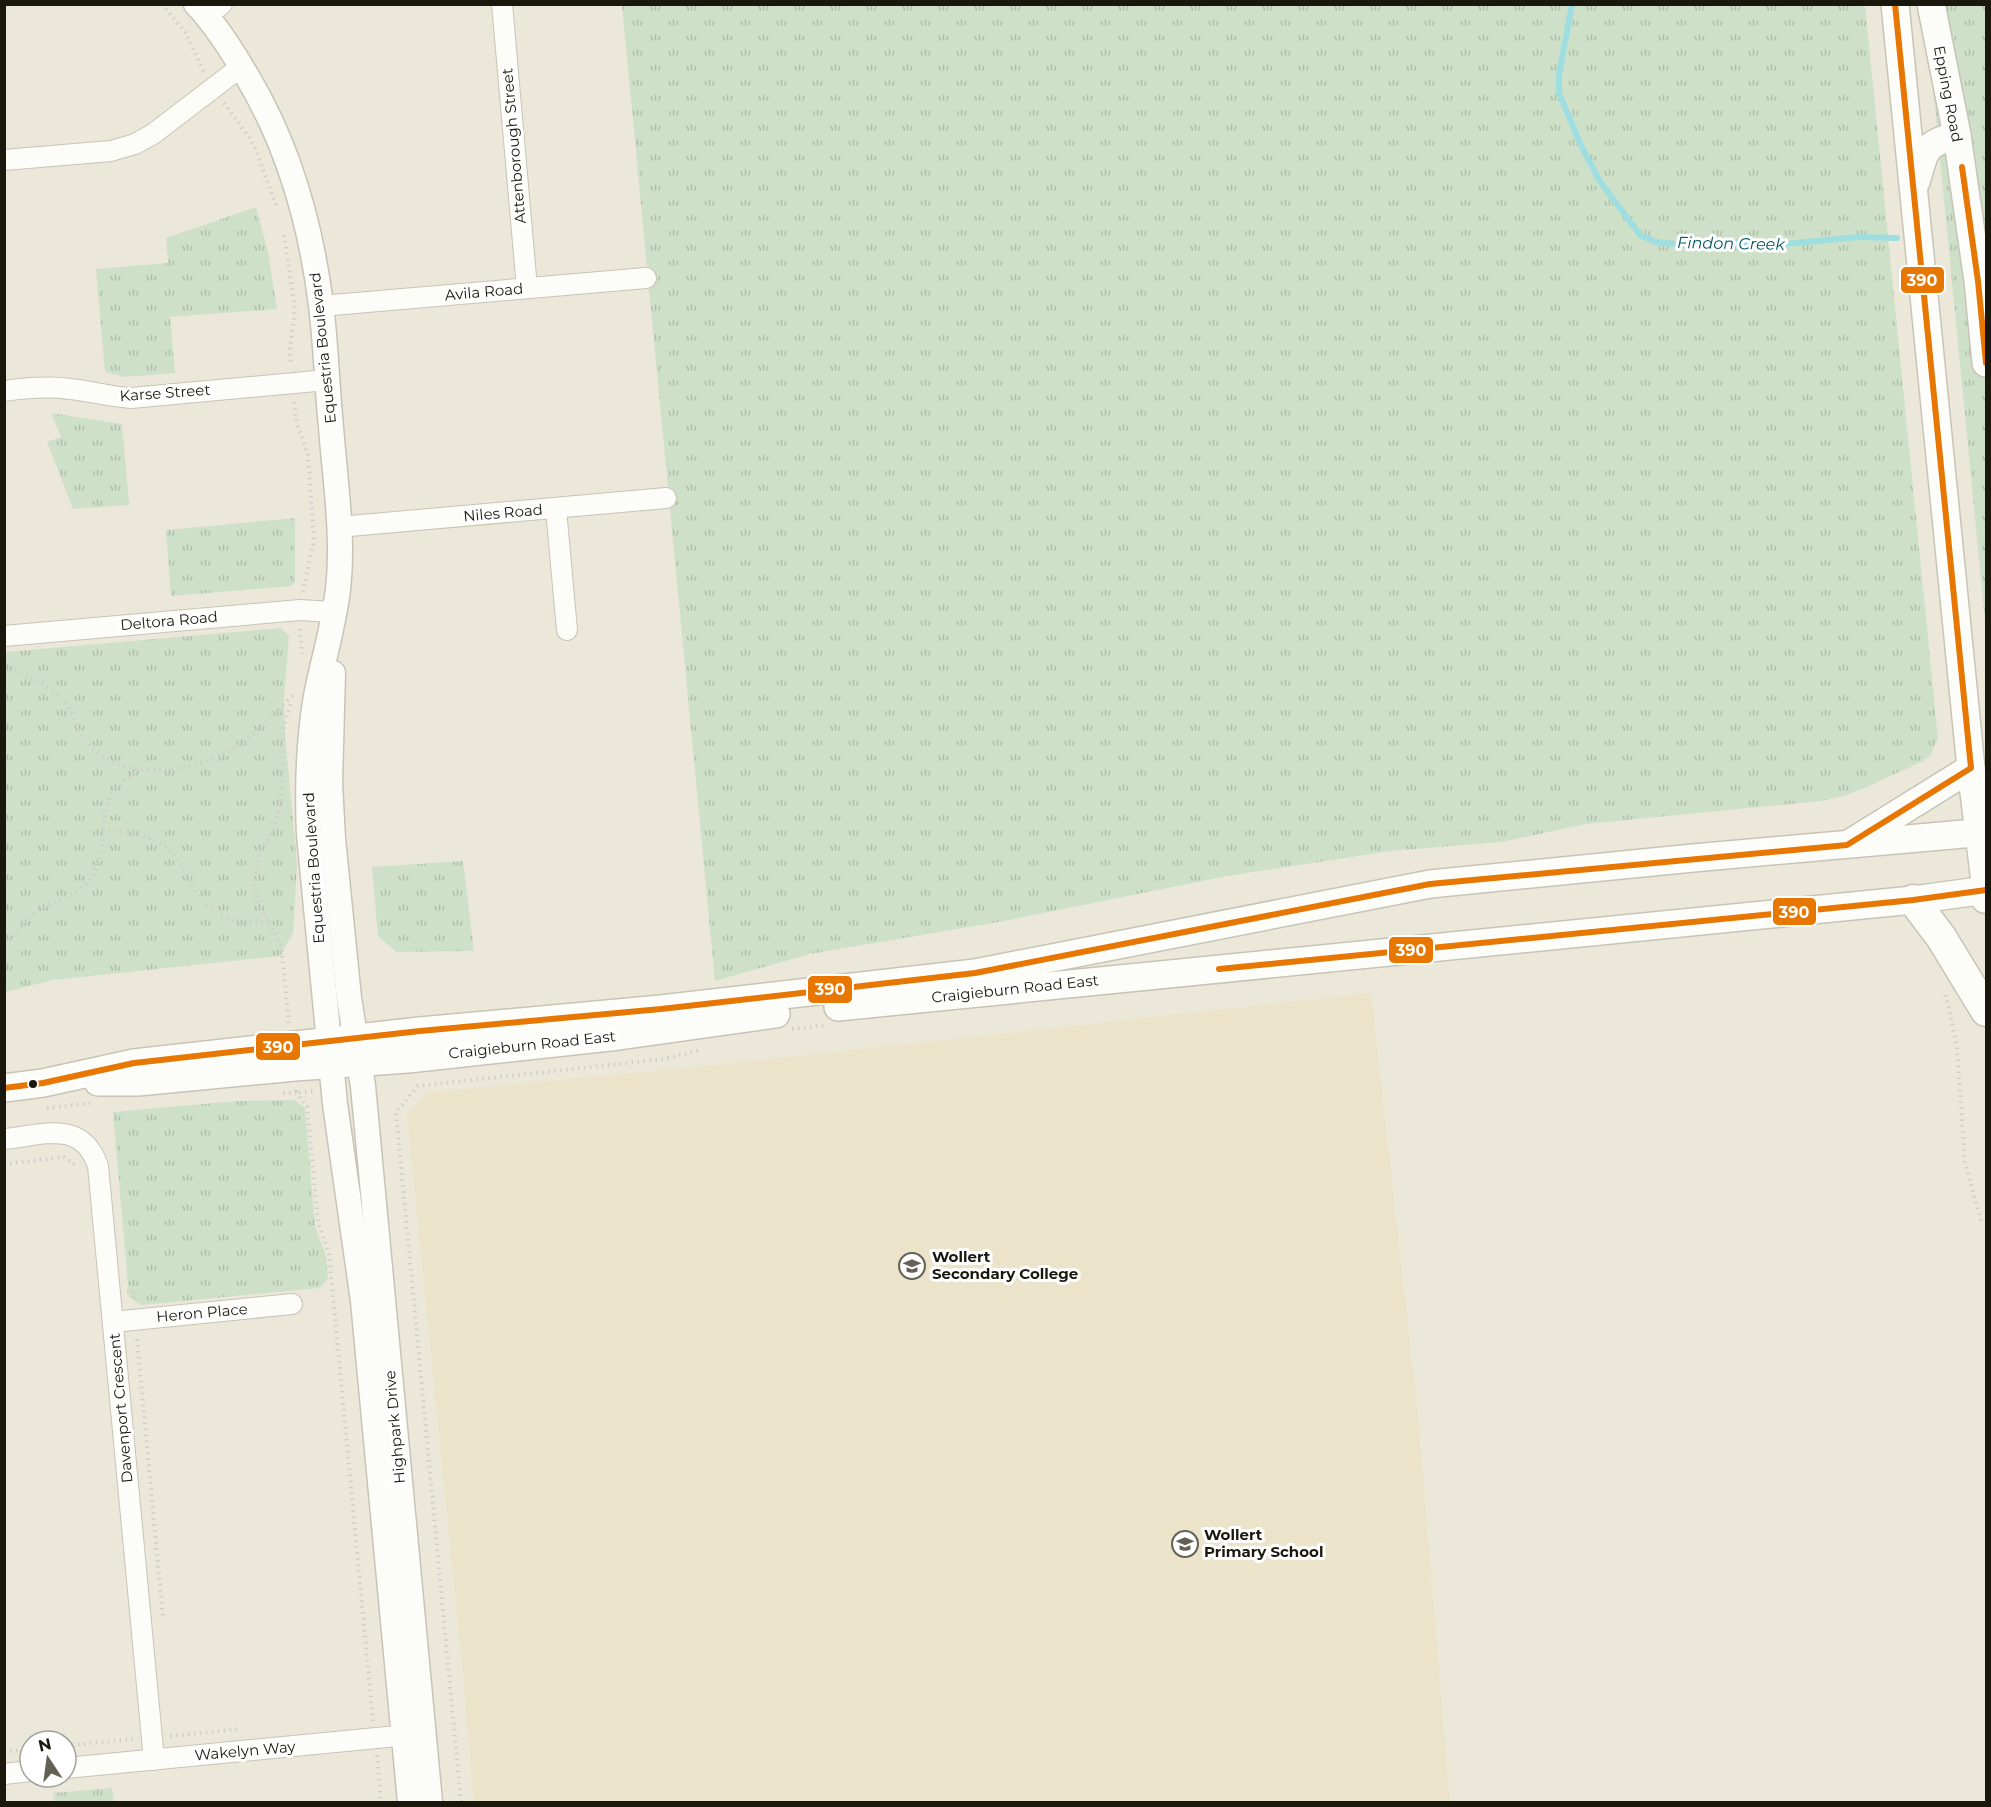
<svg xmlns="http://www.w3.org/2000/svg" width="1991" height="1807" font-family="Montserrat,sans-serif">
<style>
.built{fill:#ebe4ca}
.grass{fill:url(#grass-tufts)}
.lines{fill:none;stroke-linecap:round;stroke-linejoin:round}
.stream{stroke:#9edee1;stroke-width:6}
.minor-casing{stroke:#c7c4b7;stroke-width:22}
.tertiary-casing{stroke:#c7c4b7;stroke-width:27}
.secondary-casing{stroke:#c7c4b7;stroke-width:30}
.primary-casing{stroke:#c7c4b7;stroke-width:33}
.path{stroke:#cfcec9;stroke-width:4;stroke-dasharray:1.5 4.5;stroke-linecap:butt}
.minor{stroke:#fcfcf9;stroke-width:20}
.tertiary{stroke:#fcfcf9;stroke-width:24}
.secondary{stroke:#fcfcf9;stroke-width:27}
.primary{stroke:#fcfcf9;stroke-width:30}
.bus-1-casing{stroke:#fff;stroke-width:10}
.bus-1{stroke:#e87701;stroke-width:6}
.bus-dot{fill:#1a170d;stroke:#fff;stroke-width:2}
.labels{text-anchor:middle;stroke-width:6;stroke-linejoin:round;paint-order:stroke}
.street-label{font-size:15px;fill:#1a170d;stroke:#fff}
.poi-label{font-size:15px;font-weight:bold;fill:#1a170d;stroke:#fff;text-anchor:start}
.water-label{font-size:16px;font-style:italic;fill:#00565f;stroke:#fff}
.line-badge{stroke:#fff;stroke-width:2}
.badge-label{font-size:16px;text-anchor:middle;font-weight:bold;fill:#fff}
</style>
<defs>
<pattern id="grass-tufts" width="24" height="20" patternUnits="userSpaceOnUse" patternTransform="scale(1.5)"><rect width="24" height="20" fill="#cee0c8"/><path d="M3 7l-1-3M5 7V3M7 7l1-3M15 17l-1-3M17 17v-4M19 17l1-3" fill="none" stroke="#b0bfab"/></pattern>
</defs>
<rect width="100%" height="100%" fill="#ece8d9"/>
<polygon class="built" points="1371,993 1418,1415 1450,1802 474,1802 463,1673 407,1116 426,1093 723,1064"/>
<g class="grass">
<polygon points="622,5 1865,5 1938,739 1930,756 1923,761 1867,787 1844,796 1821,801 1586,824 1501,842 1391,851 1227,876 1004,921 810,954 715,981"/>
<polygon points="1925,5 1986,5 1986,631"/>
<polygon points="256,207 268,252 277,309 170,317 175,373 124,377 105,372 96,269 168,263 166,238"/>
<polygon points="51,413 122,424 129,505 73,509 47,442 61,437"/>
<polygon points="295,518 295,582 292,586 171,596 166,530"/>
<polygon points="281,628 289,636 284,698 285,733 297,865 293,933 280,956 53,980 5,992 5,652"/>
<polygon points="463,861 474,951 396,952 378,936 372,867"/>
<polygon points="295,1100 305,1108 315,1226 326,1256 328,1278 320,1288 141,1305 129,1297 113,1112 236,1101"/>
<polygon points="112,1788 114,1802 54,1802 53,1793"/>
</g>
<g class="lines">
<polyline class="stream" points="1572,4 1559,75 1559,93 1580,143 1599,180 1640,235 1656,242 1684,245 1740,242 1765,246 1858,237 1897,238"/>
<defs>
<g id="minor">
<polyline points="502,4 527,288"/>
<polyline points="207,16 222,4"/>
<polyline points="4,160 111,151 135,144 153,134 242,66"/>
<polyline points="321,306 646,278"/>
<path d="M4,391c22,-3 45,-5 66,-2 21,2 40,8 61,9l196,-18"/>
<polyline points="556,509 567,630"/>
<polyline points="339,527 666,498"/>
<polyline points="4,636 300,610 334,612"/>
<path d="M4,1139c39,-4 78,-20 94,27l56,594"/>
<polyline points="113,1322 292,1304"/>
<polyline points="66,1768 418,1734"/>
<polyline points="4,1774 30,1771"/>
</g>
<g id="tertiary">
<path d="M196,4c21,22 37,48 52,74 41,69 63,147 73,227 5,40 6,81 10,122 4,53 13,108 7,162 -4,36 -15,71 -22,107 -8,46 -9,93 -7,139l26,269 28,197 47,501"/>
<polyline points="333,673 330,783 333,839 349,998 363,1086 430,1802"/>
</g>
<g id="secondary">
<polyline points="1895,4 1971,768 1986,890"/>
<polyline points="1931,4 1957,135 1978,281 1986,363"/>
<path d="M1916,182c10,-32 6,-37 41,-47"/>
<polyline points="1852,842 1971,768"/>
<polyline points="838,1007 1913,900 1986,890"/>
<polyline points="98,1082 138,1082 295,1067 408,1059 619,1036 776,1014"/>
<polyline points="4,1088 43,1083 134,1063 420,1031 661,1009 975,973 1430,884 1693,858 1986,832"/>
</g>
<g id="primary">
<polyline points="1986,890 1986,898"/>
<polyline points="1913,900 1941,937 1986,1011"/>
</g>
</defs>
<use href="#minor" class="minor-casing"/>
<use href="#tertiary" class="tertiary-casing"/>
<use href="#secondary" class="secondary-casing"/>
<use href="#primary" class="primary-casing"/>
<g class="path">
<polyline points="162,4 185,32 204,72"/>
<polyline points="224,103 248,136 256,150 277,208"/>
<polyline points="284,235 295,309 290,348 291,365"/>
<polyline points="294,402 297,424 308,455 314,540 303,592"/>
<polyline points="300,629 302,654"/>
<path d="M4,665c24,10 54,24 67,47 6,11 8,23 17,32 34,39 109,29 148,3 22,-15 39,-35 58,-53"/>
<path d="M102,830c25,1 51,4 70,22 10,11 15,23 22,36 16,30 44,37 75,34"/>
<path d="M4,944c12,-9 20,-23 33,-32 16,-10 38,-16 51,-30 31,-36 -7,-80 51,-112"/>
<polyline points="1945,995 1948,1003 1957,1048 1965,1162 1981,1221"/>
<polyline points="289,1023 281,945 259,903 254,886 258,858 275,826 279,811 282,788 283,730 291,702"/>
<polyline points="792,1029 826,1025"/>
<polyline points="296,1090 296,1093 313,1091"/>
<polyline points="283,1093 296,1093 307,1106 318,1222 329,1254 373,1721"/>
<polyline points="47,1108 90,1103"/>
<polyline points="4,1164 64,1157 76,1166"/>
<polyline points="127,1291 133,1291 134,1301"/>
<polyline points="137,1339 163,1618"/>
<polyline points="170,1736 240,1729"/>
<polyline points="66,1746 133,1739"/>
<polyline points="4,1752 30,1749"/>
<polyline points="377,1755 381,1802"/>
<polyline points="461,1802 396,1112 418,1086 664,1059 701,1050"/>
</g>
<use href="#minor" class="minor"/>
<use href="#tertiary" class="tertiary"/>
<use href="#secondary" class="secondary"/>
<use href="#primary" class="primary"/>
<defs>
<g id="bus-1">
<polyline points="1962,167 1978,281 1986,363"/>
<polyline points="1219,969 1913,900 1986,890"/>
<polyline points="4,1088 43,1083 134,1063 420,1031 661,1009 975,973 1430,884 1847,845 1971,768 1895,4"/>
</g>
</defs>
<use href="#bus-1" class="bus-1-casing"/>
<use href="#bus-1" class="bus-1"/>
</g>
<defs>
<symbol id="school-ring" viewBox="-11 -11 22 22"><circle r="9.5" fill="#fff" stroke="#646054" stroke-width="1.5"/><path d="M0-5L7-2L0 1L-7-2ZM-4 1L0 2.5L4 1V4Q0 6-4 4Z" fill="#646054"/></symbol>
</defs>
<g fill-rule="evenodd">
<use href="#school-ring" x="897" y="1251" width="30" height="30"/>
<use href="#school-ring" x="1170" y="1529" width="30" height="30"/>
</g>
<circle class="bus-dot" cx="33" cy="1084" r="5"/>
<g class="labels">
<g class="street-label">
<text transform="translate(1948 94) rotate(79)" y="5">Epping Road</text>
<text transform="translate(514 146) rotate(-95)" y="5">Attenborough Street</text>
<text transform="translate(484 292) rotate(-5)" y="5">Avila Road</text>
<text transform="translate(323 348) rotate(-96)" y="5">Equestria Boulevard</text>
<text transform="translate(165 393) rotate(-4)" y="5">Karse Street</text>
<text transform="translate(503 513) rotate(-5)" y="5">Niles Road</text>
<text transform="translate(169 621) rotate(-5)" y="5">Deltora Road</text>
<text transform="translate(314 868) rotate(-94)" y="5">Equestria Boulevard</text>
<text transform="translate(1015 989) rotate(-6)" y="5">Craigieburn Road East</text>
<text transform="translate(532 1045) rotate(-6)" y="5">Craigieburn Road East</text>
<text transform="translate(202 1313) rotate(-5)" y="5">Heron Place</text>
<text transform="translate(121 1408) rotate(-95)" y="5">Davenport Crescent</text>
<text transform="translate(395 1427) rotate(-95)" y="5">Highpark Drive</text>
<text transform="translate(245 1751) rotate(-5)" y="5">Wakelyn Way</text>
</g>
<g class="poi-label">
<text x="932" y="1262">Wollert<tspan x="932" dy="17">Secondary College</tspan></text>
<text x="1204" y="1540">Wollert<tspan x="1204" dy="17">Primary School</tspan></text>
</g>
<g class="water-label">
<text transform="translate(1731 243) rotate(1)" y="6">Findon Creek</text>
</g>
</g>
<g class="line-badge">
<rect x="1900" y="266" width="45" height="28" rx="6" fill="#e87701"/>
<rect x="1772" y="897" width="45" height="29" rx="6" fill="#e87701"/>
<rect x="1388" y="936" width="46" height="28" rx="6" fill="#e87701"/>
<rect x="807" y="975" width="46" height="29" rx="6" fill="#e87701"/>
<rect x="255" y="1032" width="46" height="29" rx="6" fill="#e87701"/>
</g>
<g class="badge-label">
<text x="1922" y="286">390</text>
<text x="1794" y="918">390</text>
<text x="1411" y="956">390</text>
<text x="830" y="995">390</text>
<text x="278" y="1053">390</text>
</g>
<rect width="1991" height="1807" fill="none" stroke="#1a170d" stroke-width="12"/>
<g transform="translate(48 1759) rotate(347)"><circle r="28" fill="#ffffff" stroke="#a3a29e" stroke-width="1.5"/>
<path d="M0-4.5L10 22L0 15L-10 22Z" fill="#646054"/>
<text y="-9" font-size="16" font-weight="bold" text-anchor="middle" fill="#1a170d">N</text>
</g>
</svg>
